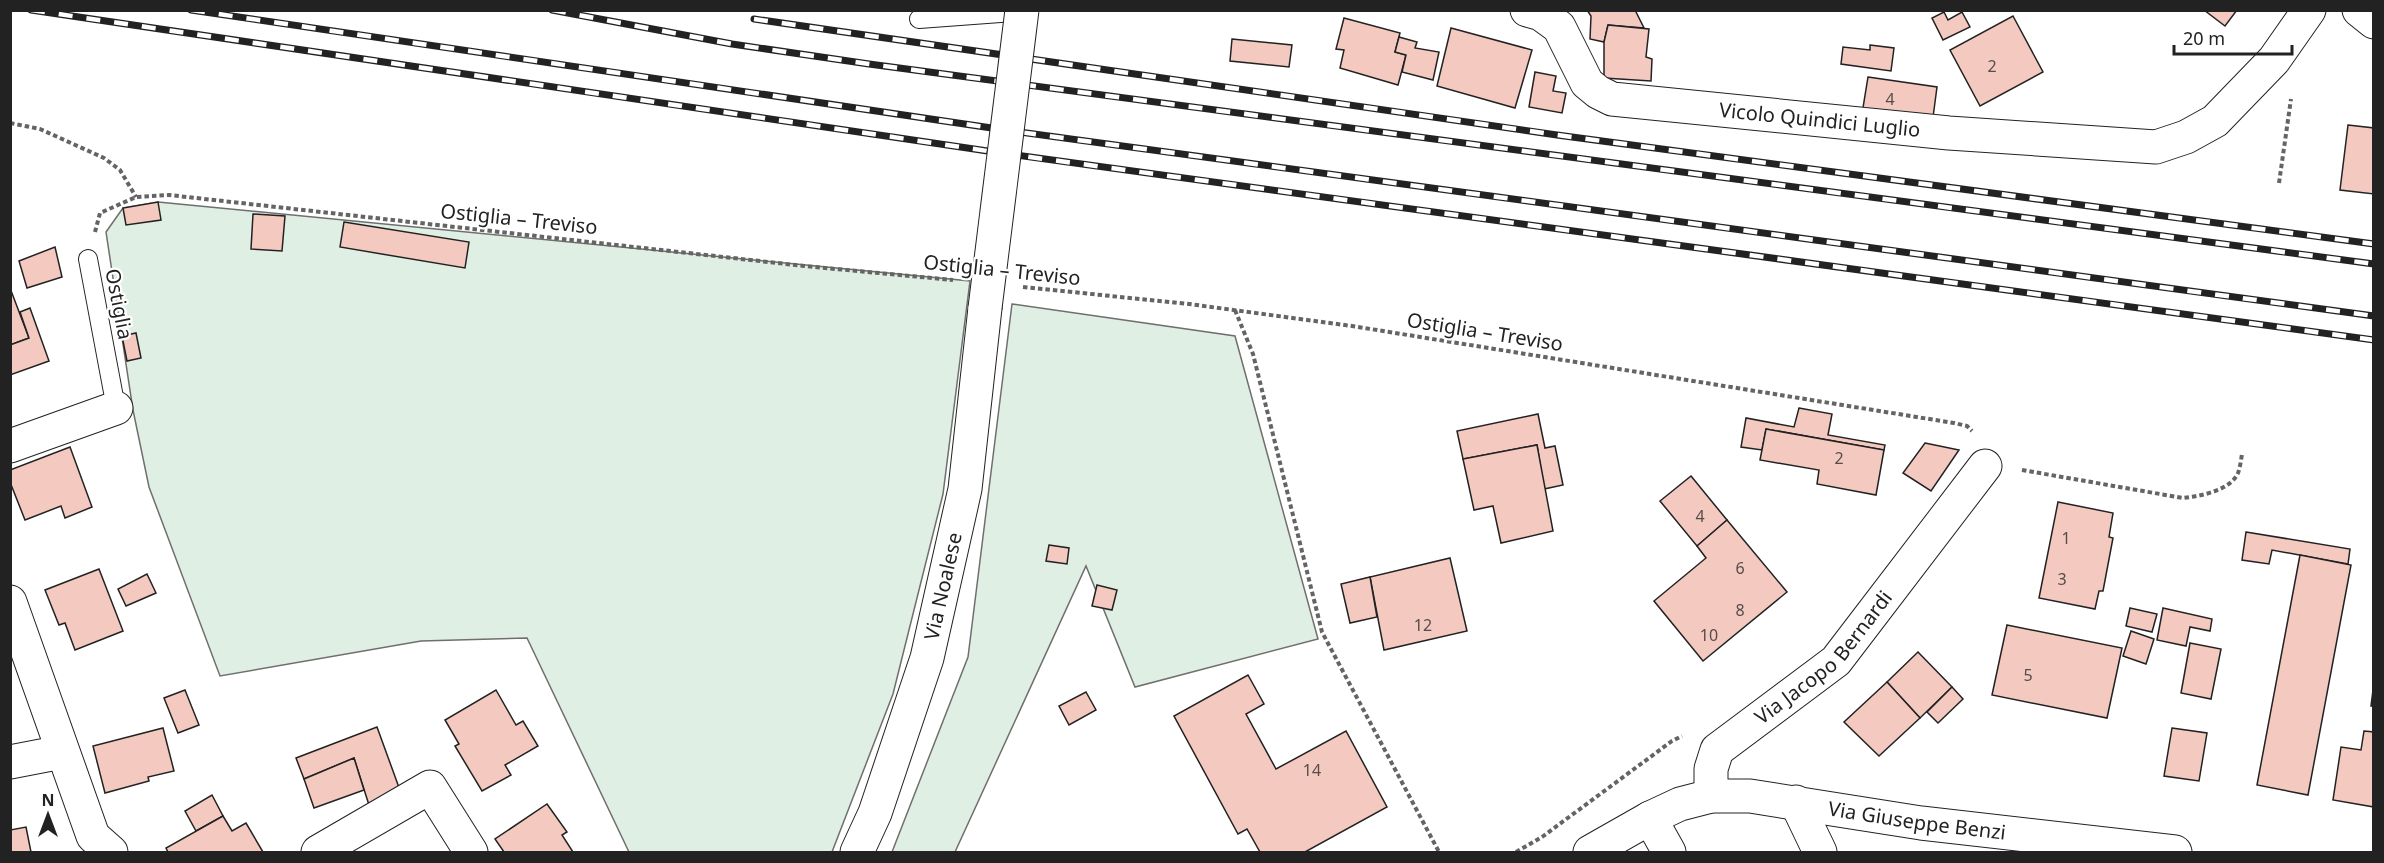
<svg xmlns="http://www.w3.org/2000/svg" width="2384" height="863" font-family="'Noto Sans',sans-serif">
<style>
.green{fill:#e0efe3;stroke:#6f6f6f;stroke-width:1.5}
.building{fill:#f3c9c0;stroke:#222;stroke-width:1.5}
.lines{fill:none;stroke-linecap:round;stroke-linejoin:round}
.lane-casing{stroke:#222;stroke-width:20}
.street-casing{stroke:#222;stroke-width:35}
.primary-casing{stroke:#222;stroke-width:35}
.path{stroke:#646464;stroke-width:4;stroke-dasharray:4.5 3;stroke-linecap:butt}
.lane{stroke:#fff;stroke-width:18}
.street{stroke:#fff;stroke-width:33}
.primary{stroke:#fff;stroke-width:33}
.rail-casing{stroke:#222;stroke-width:7}
.rail{stroke:#fff;stroke-width:4.5;stroke-dasharray:14;stroke-linecap:butt}
.primary-bridge-casing{stroke:#222;stroke-width:35;stroke-linecap:butt}
.primary-bridge{stroke:#fff;stroke-width:33}
.labels{text-anchor:middle;stroke-width:4.5;stroke-linejoin:round;paint-order:stroke}
.number-label{font-size:16px;fill:#564c4a}
.street-label{font-size:20px;fill:#222;stroke:#fff}
</style>
<rect width="100%" height="100%" fill="#fff"/>
<g class="green">
<polygon points="158,202 970,281 943,494 893,694 832,852 629,852 527,638 421,641 220,676 149,487 133,410 106,232 123,208"/>
<polygon points="1012,304 1235,336 1318,639 1135,687 1086,566 955,852 892,852 968,657"/>
</g>
<g class="building">
<polygon points="1587,10 1635,10 1644,28 1608,25 1604,42 1590,39 1591,16"/>
<polygon points="2204,10 2237,10 2225,26"/>
<polygon points="1944,12 1948,20 1962,12 1970,27 1943,40 1932,18"/>
<polygon points="2013,16 2043,72 1980,106 1950,50"/>
<polygon points="1344,18 1400,33 1395,52 1406,55 1398,85 1340,68 1344,50 1336,49"/>
<polygon points="1608,25 1649,29 1646,57 1652,59 1651,81 1604,78 1604,42"/>
<polygon points="1451,28 1532,50 1515,108 1437,86"/>
<polygon points="1399,37 1417,42 1415,48 1439,52 1433,80 1402,72 1406,55 1395,52"/>
<polygon points="1232,39 1292,45 1289,67 1230,61"/>
<polygon points="1870,45 1894,48 1891,71 1841,64 1843,47 1870,50"/>
<polygon points="1535,72 1556,76 1553,91 1566,93 1562,113 1529,107"/>
<polygon points="1868,77 1937,87 1932,125 1862,114"/>
<polygon points="2348,125 2374,128 2374,194 2340,190"/>
<polygon points="158,202 161,220 126,225 123,208"/>
<polygon points="253,214 285,216 282,251 251,249"/>
<polygon points="344,222 469,242 465,268 340,247"/>
<polygon points="55,247 62,277 27,288 19,261"/>
<polygon points="10,288 29,338 10,345"/>
<polygon points="30,308 49,361 10,375 10,345 29,338 20,312"/>
<polygon points="136,333 141,358 127,361 122,336"/>
<polygon points="1799,408 1832,414 1828,435 1885,445 1884,450 1766,429 1762,450 1741,447 1746,418 1794,427"/>
<polygon points="1538,414 1545,448 1555,446 1563,485 1544,489 1537,445 1463,459 1457,431"/>
<polygon points="1766,429 1884,450 1876,495 1817,484 1819,470 1760,460"/>
<polygon points="1925,443 1959,450 1931,491 1903,473"/>
<polygon points="1537,445 1553,531 1501,543 1493,506 1474,510 1463,459"/>
<polygon points="70,447 92,507 65,518 61,506 25,520 10,482 10,470"/>
<polygon points="1691,476 1727,520 1697,546 1660,501"/>
<polygon points="2058,502 2113,513 2109,537 2113,538 2103,591 2099,591 2095,609 2039,598"/>
<polygon points="1727,520 1787,592 1703,661 1654,601 1706,558 1697,546"/>
<polygon points="2246,532 2350,549 2348,564 2272,550 2269,564 2242,560"/>
<polygon points="1049,545 1069,548 1067,564 1046,561"/>
<polygon points="2300,555 2351,565 2308,795 2257,785"/>
<polygon points="1450,558 1467,631 1384,650 1370,577"/>
<polygon points="99,569 123,631 75,650 65,623 59,625 45,590"/>
<polygon points="147,574 156,593 126,606 118,589"/>
<polygon points="1370,577 1377,617 1350,623 1341,584"/>
<polygon points="1097,585 1117,590 1112,610 1092,606"/>
<polygon points="2130,608 2157,614 2152,632 2126,626"/>
<polygon points="2163,608 2212,619 2210,631 2190,627 2186,646 2157,640"/>
<polygon points="2007,625 2122,648 2107,718 1992,695"/>
<polygon points="2131,631 2154,639 2146,664 2123,656"/>
<polygon points="2190,643 2221,649 2211,699 2181,693"/>
<polygon points="1918,652 1952,687 1920,718 1887,682"/>
<polygon points="1248,675 1264,704 1246,714 1276,769 1346,731 1387,807 1305,852 1260,852 1247,829 1238,834 1174,716"/>
<polygon points="1887,682 1920,718 1879,756 1844,722"/>
<polygon points="2374,682 2374,706 2371,706"/>
<polygon points="1952,687 1963,699 1938,723 1927,712"/>
<polygon points="185,690 199,725 178,733 164,698"/>
<polygon points="496,690 516,725 523,721 538,746 505,765 511,775 482,791 455,746 459,744 445,720"/>
<polygon points="1086,692 1096,710 1069,725 1059,706"/>
<polygon points="377,727 401,793 369,805 354,758 304,779 296,758"/>
<polygon points="163,728 174,771 148,777 149,781 105,793 93,746"/>
<polygon points="2172,728 2207,733 2199,781 2164,776"/>
<polygon points="2364,731 2374,732 2374,807 2333,800 2341,747 2361,750"/>
<polygon points="354,758 364,790 314,808 304,779"/>
<polygon points="212,795 223,816 196,831 185,811"/>
<polygon points="547,804 567,832 562,835 573,852 504,852 495,839"/>
<polygon points="223,816 232,831 246,823 263,852 168,852 166,848"/>
<polygon points="26,827 31,852 10,852 10,830"/>
</g>
<g class="lines">
<defs>
<g id="lane">
<polyline points="919,19 1027,11"/>
<polyline points="88,259 116,408"/>
</g>
<g id="street">
<path id="s1" d="M1527,10l14,4 18,13 28,56 11,9 14,7 337,34 207,14 30,-10 29,-16 59,-61 35,-50"/>
<polyline points="2359,10 2374,22"/>
<polyline points="10,446 116,408"/>
<polyline points="10,602 93,836 111,852"/>
<polyline points="10,762 62,752"/>
<path id="s2" d="M1711,796v-27l6,-19 119,-89 149,-195"/>
<polyline points="1796,802 1820,852"/>
<polyline points="1650,818 1669,852"/>
<polyline points="318,852 430,787 471,852"/>
<path id="s3" d="M1590,852l60,-34 30,-14 31,-8h39l171,27 254,29"/>
</g>
<g id="primary">
<path id="s4" d="M857,852l18,-39 52,-155 38,-169 20,-181"/>
</g>
</defs>
<use href="#lane" class="lane-casing"/>
<use href="#street" class="street-casing"/>
<use href="#primary" class="primary-casing"/>
<g class="path">
<polyline points="10,123 40,129 104,158 120,170 136,197"/>
<polyline points="2279,183 2291,99"/>
<polyline points="95,232 100,213 136,197 169,195 804,266 953,280"/>
<polyline points="1023,287 1189,304 1352,326 1954,423 1967,426 1972,431"/>
<polyline points="1235,310 1253,354 1322,632 1439,852"/>
<path d="M2022,470l161,28c17,-2 47,-7 55,-25 2,-5 3,-13 4,-19"/>
<polyline points="1516,852 1542,837 1672,741 1682,736"/>
</g>
<use href="#lane" class="lane"/>
<use href="#street" class="street"/>
<use href="#primary" class="primary"/>
<defs>
<g id="rail">
<polyline points="31,10 1008,154 2374,340"/>
<polyline points="191,10 1012,131 2374,316"/>
<polyline points="552,10 732,44 869,64 2374,264"/>
<polyline points="754,19 1557,135 2374,244"/>
</g>
</defs>
<use href="#rail" class="rail-casing"/>
<use href="#rail" class="rail"/>
<defs>
<polyline id="primary-bridge" points="985,308 1022,10"/>
</defs>
<use href="#primary-bridge" class="primary-bridge-casing"/>
<use href="#primary-bridge" class="primary-bridge"/>
</g>
<g class="labels">
<g class="number-label">
<text x="1992" y="72">2</text>
<text x="1890" y="105">4</text>
<text x="1839" y="464">2</text>
<text x="1700" y="522">4</text>
<text x="2066" y="544">1</text>
<text x="1740" y="574">6</text>
<text x="2062" y="585">3</text>
<text x="1740" y="616">8</text>
<text x="1423" y="631">12</text>
<text x="1709" y="641">10</text>
<text x="2028" y="681">5</text>
<text x="1312" y="776">14</text>
</g>
<g class="street-label">
<text dy="7" stroke="none"><textPath href="#s1" startOffset="338">Vicolo Quindici Luglio</textPath></text>
<text transform="translate(519 219) rotate(6)" y="7">Ostiglia – Treviso</text>
<text transform="translate(1002 270) rotate(6)" y="7">Ostiglia – Treviso</text>
<text transform="translate(119 304) rotate(79)" y="7">Ostiglia</text>
<text transform="translate(1485 332) rotate(9)" y="7">Ostiglia – Treviso</text>
<text dy="7" stroke="none"><textPath href="#s4" startOffset="280">Via Noalese</textPath></text>
<text dy="7" stroke="none"><textPath href="#s2" startOffset="189">Via Jacopo Bernardi</textPath></text>
<text dy="7" stroke="none"><textPath href="#s3" startOffset="342">Via Giuseppe Benzi</textPath></text>
</g>
</g>
<rect width="2384" height="863" fill="none" stroke="#222222" stroke-width="24"/>
<g transform="translate(48 815)" stroke="#ffffff" stroke-width="4.5" paint-order="stroke">
<path d="M0-4.5L10 22L0 15L-10 22Z" fill="#222222"/>
<text y="-9" font-size="16" font-weight="bold" text-anchor="middle" fill="#222222">N</text>
</g>
<path d="M2174 45v9h118v-9" fill="none" stroke="#222222" stroke-width="3"/>
<text x="2183" y="45" font-size="18" fill="#222222" stroke="#ffffff" stroke-width="4.5" paint-order="stroke">20 m</text>
</svg>
